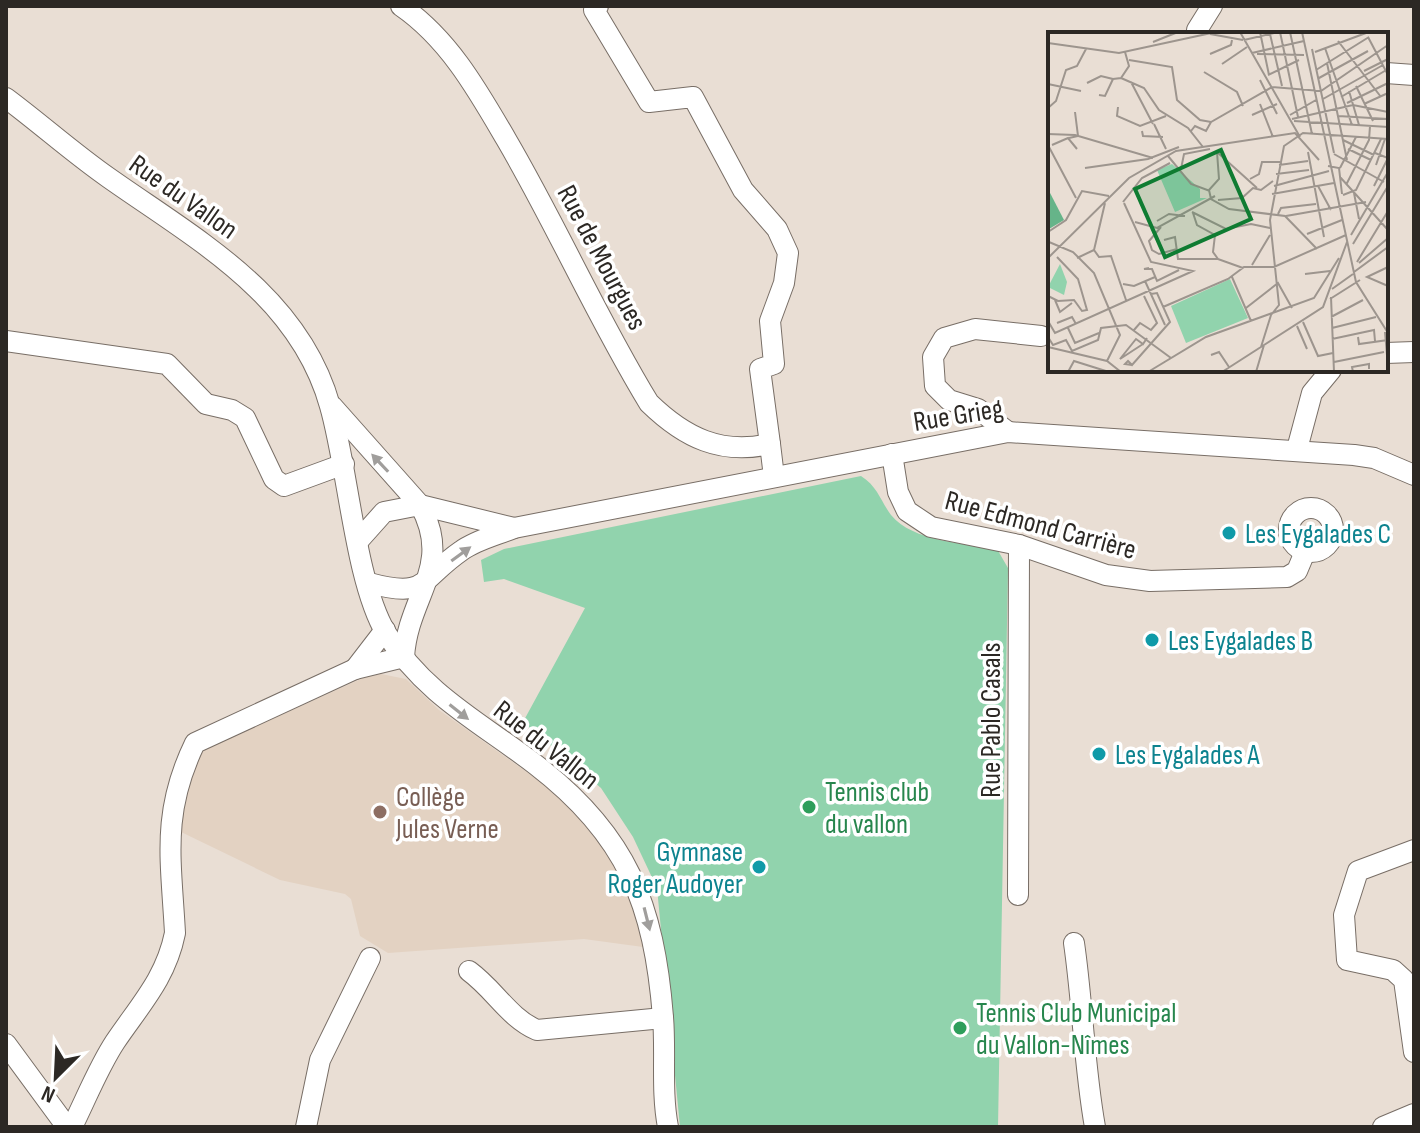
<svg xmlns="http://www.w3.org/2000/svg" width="1420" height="1133" font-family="'Sofia Sans Condensed',sans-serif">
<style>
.built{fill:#e3d2c2}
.pitch{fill:#91d3ad}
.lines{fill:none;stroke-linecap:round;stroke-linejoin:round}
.street-casing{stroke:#786e66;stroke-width:22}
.street{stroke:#fff;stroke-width:20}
.oneway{fill:#a09e9c}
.culture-dot{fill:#0f9aa8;stroke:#fff;stroke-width:3}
.leisure-dot{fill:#2e9e5b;stroke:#fff;stroke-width:3}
.education-dot{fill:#8d6e63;stroke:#fff;stroke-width:3}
.labels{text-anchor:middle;stroke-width:7;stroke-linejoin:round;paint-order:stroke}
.street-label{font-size:28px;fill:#2c2824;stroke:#fff}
.culture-label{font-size:28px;fill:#0d838f;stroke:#fff;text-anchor:start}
.leisure-label{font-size:28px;fill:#27864d;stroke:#fff;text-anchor:start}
.education-label{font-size:28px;fill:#785e54;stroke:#fff;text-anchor:start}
.inset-road{fill:none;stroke:#9d958e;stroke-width:2}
.view{fill:#0f7c32;fill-opacity:0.15;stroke:#0f7c32;stroke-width:4}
.inset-edge{fill:none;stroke:#2c2824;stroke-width:4}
</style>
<rect width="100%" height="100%" fill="#e9ded4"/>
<polygon class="built" points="381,674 406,679 439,710 562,797 593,828 618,866 633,901 643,947 584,939 388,953 360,936 351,899 345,894 280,880 179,831 186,788 195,763 204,750 363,678"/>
<path class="pitch" d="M861,476c17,11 19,24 30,39 22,27 74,28 106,34l11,19 -10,559h-318l-23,-239 -24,-51 -32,-49 -78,-66 62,-114 -81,-29 -20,3 -3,-22 23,-11z"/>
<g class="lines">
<defs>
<g id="street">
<path d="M401,6c48,33 77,85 105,133 51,87 91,179 143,264 36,35 72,52 121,41l4,33"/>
<polyline points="598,6 594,10 649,102 693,97 743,190 777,229 788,253 784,283 770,321 774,364 760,369 770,444"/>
<polyline points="1198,34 1197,30 1212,6"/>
<polyline points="1386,73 1414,75"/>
<path d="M6,98c35,26 67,55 103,80 88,62 190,117 221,228 18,62 25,175 56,227 39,62 94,89 150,132 91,70 118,139 127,252 3,36 -2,74 5,110"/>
<polyline points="6,341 167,364 206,404 232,410 245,418 274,479 284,486 344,464"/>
<polyline points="1386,353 1414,352"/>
<path d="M332,406l88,99c34,62 -12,90 -16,152"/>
<polyline points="1008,432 978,409 949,400 935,386 933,357 944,338 975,329 1041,336"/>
<polyline points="1297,449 1312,393 1331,370"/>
<polyline points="892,454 898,492 907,511 931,527 1019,545 1106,575 1150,581 1287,577 1297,571 1305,552"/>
<circle cx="1311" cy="530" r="22"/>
<polyline points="359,540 384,512 420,505 514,528"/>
<path d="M369,583c59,16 50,-3 92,-32 15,-11 36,-16 53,-23l494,-96 346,23 20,3 40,17"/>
<polyline points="355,669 385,630"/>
<polyline points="1414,850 1358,871 1344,915 1347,960 1393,970 1404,980 1414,1052"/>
<polyline points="1018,895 1019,545"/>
<path d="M1074,943c9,62 10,123 21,184"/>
<path d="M469,971c26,19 40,47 68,59l126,-12"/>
<polyline points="6,1044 67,1127"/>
<path d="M72,1127c14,-28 26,-59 43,-85 25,-37 51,-64 60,-109 -4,-74 -14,-120 20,-190l160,-74 49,-12"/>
<polyline points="306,1127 320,1060 370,958"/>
<polyline points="1383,1127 1414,1114"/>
</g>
</defs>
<use href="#street" class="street-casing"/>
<use href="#street" class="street"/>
</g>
<defs><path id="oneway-solid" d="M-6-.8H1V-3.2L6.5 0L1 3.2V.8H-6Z" transform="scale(2)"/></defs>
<g class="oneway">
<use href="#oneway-solid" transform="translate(380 463) rotate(-133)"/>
<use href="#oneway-solid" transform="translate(461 554) rotate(-36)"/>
<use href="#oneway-solid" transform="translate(459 712) rotate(38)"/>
<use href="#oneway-solid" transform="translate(647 919) rotate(76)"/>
</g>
<g class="culture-dot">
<circle cx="1229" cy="533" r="8"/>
<circle cx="1152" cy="640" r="8"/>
<circle cx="1099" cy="754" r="8"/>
<circle cx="759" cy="867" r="8"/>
</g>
<g class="leisure-dot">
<circle cx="809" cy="807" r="8"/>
<circle cx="960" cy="1028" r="8"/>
</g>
<circle class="education-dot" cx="380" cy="812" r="8"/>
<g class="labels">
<g class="street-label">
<text transform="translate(184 196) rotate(35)" y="10">Rue du Vallon</text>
<text transform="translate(603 257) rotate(62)" y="10">Rue de Mourgues</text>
<text transform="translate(958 414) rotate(-9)" y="10">Rue Grieg</text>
<text transform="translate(1041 524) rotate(15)" y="10">Rue Edmond Carrière</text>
<text transform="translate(990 720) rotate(-90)" y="10">Rue Pablo Casals</text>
<text transform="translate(547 744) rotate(38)" y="10">Rue du Vallon</text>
</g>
<g class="culture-label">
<text x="1245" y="543">Les Eygalades C</text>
<text x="1168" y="650">Les Eygalades B</text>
<text x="1115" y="764">Les Eygalades A</text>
<text x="743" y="861" text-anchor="end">Gymnase<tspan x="743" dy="32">Roger Audoyer</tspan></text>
</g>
<g class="leisure-label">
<text x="825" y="801">Tennis club<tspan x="825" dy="32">du vallon</tspan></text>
<text x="976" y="1022">Tennis Club Municipal<tspan x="976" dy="32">du Vallon-Nîmes</tspan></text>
</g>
<g class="education-label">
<text x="396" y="806">Collège<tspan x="396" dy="32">Jules Verne</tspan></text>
</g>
</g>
<g transform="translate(1048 32)">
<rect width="340" height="340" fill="#e9ded4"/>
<path d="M12,232l7,18 -3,13 -16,-8z" fill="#91d3ad"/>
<path d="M0,157l16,31 -15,9 -1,-1z" fill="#66b489"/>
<path d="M124,132l28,25v9h7l-32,14 -18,-42zM182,247l18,39 -62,25 -15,-37z" fill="#91d3ad"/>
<path class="inset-road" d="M192,0l60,105M212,0l9,43M232,0l18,85M242,0l22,102M254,0l54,250 32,51M162,2l33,6M222,2l12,52M320,5l20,38M196,8l34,-8M290,9l43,56M105,10l25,-10M0,11l71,10 97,-21M277,16l27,77M264,17l22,104M267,20l51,-19M204,21l52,-12M162,22l21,-9 1,-5M209,22l47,1M81,28l43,7 5,33 23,20 11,2 61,-35 49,4 67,-46M279,31l20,97M174,32l25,-17M268,38l53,-33M316,39l24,-12M156,40l33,20 6,14M220,43l31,-15M73,46l23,10 15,22 29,18 15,19M271,46l49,-27M65,47l8,-1 8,-12 -4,-14M212,48l17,34M83,50l22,42M39,51l14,-7 12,3M0,52l33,7M308,54l17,35M301,59l10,34M51,63l6,1 8,-17M293,65l47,-28M275,67l60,-34M299,71l41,-20M212,72l13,33M316,72l24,-11M70,75l-1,9 23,10 26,-10M0,76l8,-7 10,-31 11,-4 9,-17M204,83l25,-11M242,83l26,-15M290,84l50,3M244,87l61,-14 35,7M246,89l94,6M106,92l12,25M94,99l1,5 20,1M143,99l4,-5 11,5 5,-9M0,102l27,1 78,23M21,106l9,-2 -3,-24M295,108l31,15M4,113l16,-7 9,11M1,115l27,51M300,117l23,11M169,120l40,36M260,120l16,85M286,122l50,28M120,124l23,28 19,7M231,133l29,-4M328,133l9,-26M280,134l11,2 3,26M37,136l63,-9 31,-12M292,136l16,-31M133,137l3,-15 26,-5M228,142l33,-4M292,145l48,53M202,147l9,-5 3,-12h18M298,153l23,-45 1,-14M226,154l55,-15M270,154l13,24M326,154l14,-28 -13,-5M161,158l2,9 18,10 56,7 32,33M161,158l10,-11 -2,-27M306,161l5,26M224,162l62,-11M295,163l13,-5 25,-51M170,168l24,-2 11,-10 8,2 12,-9M75,170l19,-24 28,-15M144,180l34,17 25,-5 19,4M145,181l4,12 18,10 -2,17 5,7M230,182l3,-6 35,-4M238,184l80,-14M109,189l12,-7 16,2M87,190l22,6 58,-32M113,195l-12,14 3,9 7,4 18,-5M0,200l18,-12 16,-29 27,5M259,202l35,-14M303,203l37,-63M116,208l11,-3 3,22h40l25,9M1,210l24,10 21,21 26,62 -13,26M305,212l35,-58M46,218l5,7 12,-1 15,44M0,226l81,-80 47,-27 119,-18 24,27M29,226l17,-8 11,-47M309,230l31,-51M311,231l29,-25M204,233l18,-30M340,235l-21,10 21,9M101,236l-5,1h8l5,12 22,-11M306,240l34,-25M257,242l25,-3M184,245l19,44M97,249l20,44M75,252l11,2 21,-9M284,257l21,-15M0,264l10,5 16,-1 8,11 5,-1 -9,-31 -21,-22M283,265l3,75M282,267l30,-19M7,268l5,12 12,-9M115,275l65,-28 16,-12h30l72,-32M198,276l32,-25 14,25M223,283l8,-10 -9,-85 14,-74 19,-13 85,6M283,285l32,-17M0,289l7,12 138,-62 -42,-9 -27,-59M255,290l15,34 15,-3M9,291l15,-6 4,7M249,294l10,23M20,296l7,15 24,-10M284,296l44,-11M86,298l6,-7 11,7 6,-7 -13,-27M337,300l3,35M0,305l5,8 13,-5 6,11 26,-11 3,-12 25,-3 45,33M310,305l1,7 29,-4M284,307l42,-9 1,11M95,312l-23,15 16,-20 7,5 4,-6M0,315l59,14 14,11M213,315l10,-32M163,323l8,-3 10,15M286,330l50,-10M84,333l-7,-1 3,-3 4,4 38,-43 -13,-29 -6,1M20,340l6,-11 35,11M100,340l58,-35 108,-39 25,-40M174,340l101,-65 24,-65M208,340l8,-27M305,340l-1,-5 17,-3v5"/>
<path class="view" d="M173,118l30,69 -86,38 -30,-68z"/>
<rect width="340" height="340" class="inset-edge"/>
</g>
<rect width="1420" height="1133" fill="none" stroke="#2c2824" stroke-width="16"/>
<g transform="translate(56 1077) rotate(204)" stroke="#ffffff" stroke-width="6" paint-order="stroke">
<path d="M0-6L14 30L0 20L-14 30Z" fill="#2c2824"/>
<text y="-12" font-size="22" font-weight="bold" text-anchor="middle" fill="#2c2824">N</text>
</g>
</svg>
